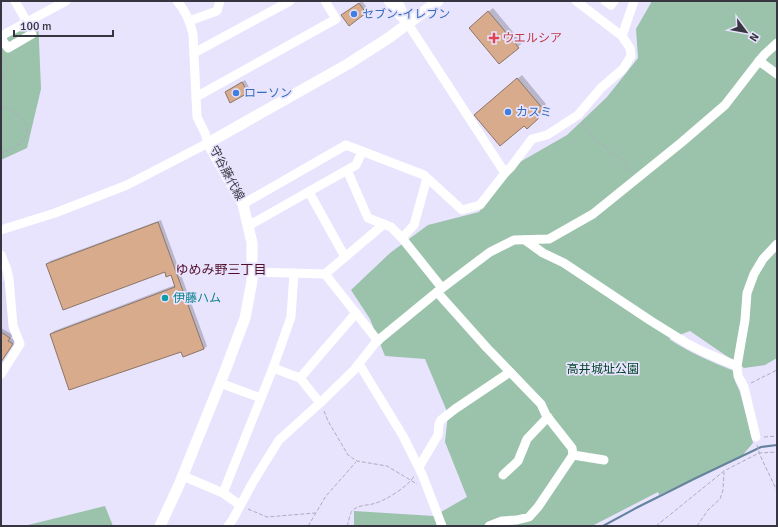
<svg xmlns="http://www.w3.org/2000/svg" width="778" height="527" font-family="Signika,'Noto Sans JP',sans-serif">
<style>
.built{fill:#ddd7f7}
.green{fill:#9bc2ab}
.shadow{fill:#0003}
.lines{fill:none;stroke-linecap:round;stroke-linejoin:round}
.stream{stroke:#65839d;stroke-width:2}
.building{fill:#d7ab8c;stroke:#8c7667}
.path{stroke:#afabc0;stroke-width:1;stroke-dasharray:4 2;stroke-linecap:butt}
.minor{stroke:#fff;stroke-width:9}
.major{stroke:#fff;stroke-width:11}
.shop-dot{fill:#3f7fe0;stroke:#e9e4fe;stroke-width:1.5}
.health-dot{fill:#e0444e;stroke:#e9e4fe;stroke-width:1.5}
.culture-dot{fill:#0f9aa8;stroke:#e9e4fe;stroke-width:1.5}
.labels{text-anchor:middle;stroke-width:3.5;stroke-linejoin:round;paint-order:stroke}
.shop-label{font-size:12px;fill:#366cbe;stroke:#e9e4fe;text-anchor:start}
.health-label{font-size:12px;fill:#be3a42;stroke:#e9e4fe;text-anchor:start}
.street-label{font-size:12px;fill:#37353f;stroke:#e9e4fe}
.culture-label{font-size:12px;fill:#0d838f;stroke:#e9e4fe;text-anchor:start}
.park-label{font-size:12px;fill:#004228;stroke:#e9e4fe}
.neighbourhood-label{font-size:13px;fill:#510f2a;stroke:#e9e4fe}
</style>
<rect width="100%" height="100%" fill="#e9e4fe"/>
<polygon class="built" points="7,279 18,344 1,370 1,282"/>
<g class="green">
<path d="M652,1h125v357l-12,7 -21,3 -54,-37 -21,8c20,13 42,23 65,32l1,10 5,11 13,51 -12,14 -82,38 -1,-3 -66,34h-238v-15l80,5 33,-19 -22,-55 3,-28 -23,-55 -40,-3 -15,-37 -19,-29 39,-37 38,-28 51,-13 34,-46 54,-31 40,-38 31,-39 -2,-29z"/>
<polygon points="38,17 41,89 27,148 1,160 1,36"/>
<polygon points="105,506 113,526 24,526"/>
</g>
<g class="shadow">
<polygon points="362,1 368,9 349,24 346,13"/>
<polygon points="493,8 522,43 518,47 474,24"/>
<polygon points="522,75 546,104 540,111 542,114 538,118 524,124 479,111"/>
<polygon points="245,80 250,89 247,92 226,92 229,90"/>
<polygon points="161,220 207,346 204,349 184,356 182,351 51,334 54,331 175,285 171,274 165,271 47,264 50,261"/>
<polygon points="1,328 13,335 11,338 15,341 1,362"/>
</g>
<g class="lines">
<polyline class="stream" points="603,526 638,507 696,478 761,447 777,445"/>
</g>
<g class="building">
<polygon points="359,3 366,13 349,26 341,15"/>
<polygon points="488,11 519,48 499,64 469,28"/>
<polygon points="517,78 543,109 536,115 539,118 527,129 524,126 500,146 474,115"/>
<polygon points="242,82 248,93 230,103 225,92"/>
<polygon points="158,222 204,349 183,357 181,352 69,390 50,334 175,287 171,275 166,277 165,272 63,310 46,264"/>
<polygon points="1,332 10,338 8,341 13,344 1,362"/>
</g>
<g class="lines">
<g class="path">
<path d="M1,57c8,8 7,14 0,22"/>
<path d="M1,106c16,6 38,19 19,37 -5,5 -13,8 -19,11"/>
<polyline points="582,122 590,134 598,141 621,159 631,172"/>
<polyline points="751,383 777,370"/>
<polyline points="324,411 328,421 348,455 357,461 387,466 417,484"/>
<polyline points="764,437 777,436"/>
<polyline points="757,445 759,452 759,453 777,491"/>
<polyline points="248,509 267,517 315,513"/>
<polyline points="308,526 326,496 356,462"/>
<path d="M347,526c2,-4 2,-11 5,-15 7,-7 16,-5 24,-8 10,-3 33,-17 38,-27"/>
<polyline points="656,526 724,471 759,453 777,452"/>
<polyline points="697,526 708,510 720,499 723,490 724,472"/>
</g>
<g class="minor">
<polyline points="15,1 27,22"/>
<polyline points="388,1 395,11 404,20"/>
<polyline points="398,1 408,24 505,173"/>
<polyline points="576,1 622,36"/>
<polyline points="605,1 611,5 614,1"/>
<polyline points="189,21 217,11 220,1"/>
<polyline points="1,36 66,1"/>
<polyline points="1,38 8,48 32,34"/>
<polyline points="194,53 290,1"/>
<polyline points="759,61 777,74"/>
<polyline points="196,97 336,19 325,1"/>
<polyline points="347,170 368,218 391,227 402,238 442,288"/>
<polyline points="309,192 345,257"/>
<polyline points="243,204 346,145 424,175 462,210 480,205 505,173 511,167 532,139 547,135 578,115 601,88 623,69 631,56 630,48 622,36 634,1"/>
<polyline points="248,226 356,165 362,152"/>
<path d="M1,230l54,-17 72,-28 81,-42 -3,-10 -8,-16 -4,-83c-3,-13 -7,-23 -16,-33"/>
<polyline points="402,238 414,225 427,178"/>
<polyline points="525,240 543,253 564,263 651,321 688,344 706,353 737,366"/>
<polyline points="1,255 7,270 9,279 13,326 20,344 1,374"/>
<polyline points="252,272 325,274 384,224"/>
<polyline points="325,274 378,341"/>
<polyline points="437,292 487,348 541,404 546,415 572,448 573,455 538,507 529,517 517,520 502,521 489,526"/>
<polyline points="359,364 403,436 422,474 442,526"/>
<polyline points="273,368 291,317 294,273"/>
<polyline points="300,378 356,313"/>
<polyline points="220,383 261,398 273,368 300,378 320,403"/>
<polyline points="756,437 744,387 738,376 737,366 745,320 747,293 754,274 763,259 777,244"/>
<polyline points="573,455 604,460"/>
<polyline points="419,467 438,435 439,424 441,420 455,409 510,372"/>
<polyline points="503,475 518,461 527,439 548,417"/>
<polyline points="183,476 223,493 240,505"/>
<polyline points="223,493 261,398"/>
<polyline points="228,526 233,519 253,482 279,440 320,403 354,370 376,342 437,292 490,252 514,240 549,239 593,214 682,142 725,105 759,61 765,54 777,43"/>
</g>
<polyline class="major" points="160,526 179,485 225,371 245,318 252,281 252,243 243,204 208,143 348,64 390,37 438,1"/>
</g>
<g class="shop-dot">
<circle cx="354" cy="14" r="4"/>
<circle cx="236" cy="93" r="4"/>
<circle cx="508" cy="112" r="4"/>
</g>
<path class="health-dot" d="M492 32h4v4h4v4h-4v4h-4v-4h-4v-4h4z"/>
<circle class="culture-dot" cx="165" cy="298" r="4"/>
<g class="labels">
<g class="shop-label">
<text x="362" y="18">セブン-イレブン</text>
<text x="244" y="97">ローソン</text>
<text x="516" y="116">カスミ</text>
</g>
<g class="health-label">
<text x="502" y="42">ウエルシア</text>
</g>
<g class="street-label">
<text transform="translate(227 173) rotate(62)" y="4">守谷藤代線</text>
</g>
<g class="culture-label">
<text x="173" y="302">伊藤ハム</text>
</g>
<g class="park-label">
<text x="603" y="373">高井城址公園</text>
</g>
<g class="neighbourhood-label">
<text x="221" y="274">ゆめみ野三丁目</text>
</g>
</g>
<rect width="778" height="527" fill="none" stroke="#37353f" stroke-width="4"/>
<g transform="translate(746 32) rotate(122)" stroke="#e9e4fe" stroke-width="3" paint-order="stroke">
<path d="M0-3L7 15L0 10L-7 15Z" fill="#37353f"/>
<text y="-6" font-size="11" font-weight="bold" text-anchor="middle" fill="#37353f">N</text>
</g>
<path d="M14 30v6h99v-6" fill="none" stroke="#37353f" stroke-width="2"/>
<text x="20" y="30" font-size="12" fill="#37353f" stroke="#e9e4fe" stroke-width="3" paint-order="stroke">100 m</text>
</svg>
